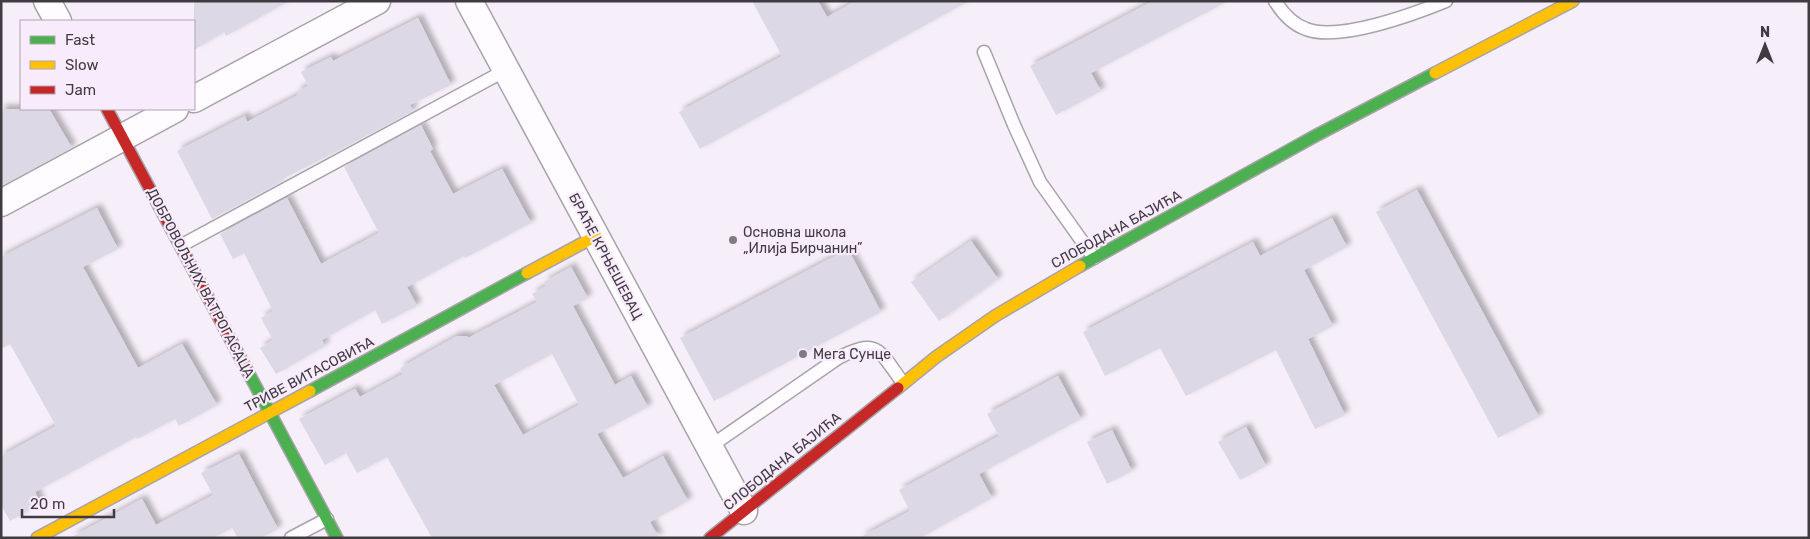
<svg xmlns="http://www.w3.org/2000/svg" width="1810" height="539" font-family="Rubik,sans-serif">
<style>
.building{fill:#ddd8e5;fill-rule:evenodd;filter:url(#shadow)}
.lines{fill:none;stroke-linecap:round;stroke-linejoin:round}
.lane-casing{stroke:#a8a3aa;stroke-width:15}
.street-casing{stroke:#a8a3aa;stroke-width:29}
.fast-casing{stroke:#a8a3aa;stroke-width:14}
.slow-casing{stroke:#a8a3aa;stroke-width:14}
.jam-casing{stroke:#a8a3aa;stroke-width:14}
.lane{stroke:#fefcfe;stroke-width:12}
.street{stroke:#fefcfe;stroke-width:26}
.fast{stroke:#4caf50;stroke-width:11}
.slow{stroke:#ffc107;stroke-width:11}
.jam{stroke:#c62828;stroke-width:11}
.poi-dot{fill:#807a81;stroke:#f8ebfb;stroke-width:2}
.labels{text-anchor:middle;stroke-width:4.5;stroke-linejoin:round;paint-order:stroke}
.street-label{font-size:14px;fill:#403b41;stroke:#f8ebfb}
.poi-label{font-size:14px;fill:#403b41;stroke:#f8ebfb;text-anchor:start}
</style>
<defs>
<filter id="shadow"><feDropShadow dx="4.5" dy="-4.5" stdDeviation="2.5" flood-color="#0004"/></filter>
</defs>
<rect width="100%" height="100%" fill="#f6eef8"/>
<g class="building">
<polygon points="194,1 289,1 226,36 224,32 194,50"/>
<polygon points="752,1 818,1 827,17 856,1 969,1 700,149 679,112 782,56"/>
<polygon points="1153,1 1228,1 1091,73 1101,91 1056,115 1030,66"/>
<polygon points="418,18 451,85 410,105 413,111 336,152 278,181 279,183 212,219 177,151 245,116 247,122 298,95 297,91 308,86 301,72 331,57 333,61"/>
<polygon points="1,109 49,109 72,148 1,186"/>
<polygon points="421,125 433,149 430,151 453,194 502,169 531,223 465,258 464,256 407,287 417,306 382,324 375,310 322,340 325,346 276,374 260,348 273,340 261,318 273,311 244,253 233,259 220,234 287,198 321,264 379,233 344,167"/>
<polygon points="1417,190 1539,417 1498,438 1376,212"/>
<polygon points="97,208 118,249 83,267 138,368 182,344 217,405 179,426 175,419 137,439 136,437 35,492 41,504 10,521 1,505 1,456 56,426 10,344 1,349 1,257"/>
<polygon points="1332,218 1347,247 1304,270 1333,326 1308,339 1345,415 1315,429 1276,350 1186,396 1160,348 1105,376 1083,332 1253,242 1260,256"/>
<polygon points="971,241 998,279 939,321 911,282"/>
<polygon points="848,249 881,312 714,401 680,338"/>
<path d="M571,267l17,31 -15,8 42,79 16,-9 17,31 -51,27 26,44 40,-22 25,45 -38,21 9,16h-227l-45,-81 -30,16 -11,-20 -21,12 -26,-46 56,-30 5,8 43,-23 -3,-6 57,-32h10l1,2 69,-36 -5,-8 14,-8 -2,-4zM552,354l27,51 -56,30 -29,-50z"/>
<polygon points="1058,376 1081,419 979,474 992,498 920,538 859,538 910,511 899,490 999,436 987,414"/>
<polygon points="1246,427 1266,466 1240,480 1218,442"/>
<polygon points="1112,430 1132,471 1107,484 1087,442"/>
<polygon points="239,454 278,529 261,538 238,538 232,528 213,538 70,538 142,499 156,525 213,495 201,473"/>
</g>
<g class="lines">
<defs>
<g id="lane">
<path d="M1275,1c8,13 17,23 31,28 33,13 108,-15 140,-28"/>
<polyline points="984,52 1014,125 1040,182 1094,258"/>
<polyline points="182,245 506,70"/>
<path d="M708,448l130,-90c41,-21 41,-7 65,25"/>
<polyline points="291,538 327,519"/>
</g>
<g id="street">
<polyline points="47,1 58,21"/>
<polyline points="469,1 744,511"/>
<polyline points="194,99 377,1"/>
<polyline points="1,203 175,109"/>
</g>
<g id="fast">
<polyline points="1080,266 1315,136 1435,73"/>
<polyline points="248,372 337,538"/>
<polyline points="310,391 527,273"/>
</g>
<g id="slow">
<polyline points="1435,73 1573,1"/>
<polyline points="527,273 596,236"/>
<polyline points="898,388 936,357 995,316 1080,266"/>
<polyline points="37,538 310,391"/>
</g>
<g id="jam">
<polyline points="107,109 248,372"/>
<polyline points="710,538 898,388"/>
</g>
</defs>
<use href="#lane" class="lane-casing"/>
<use href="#street" class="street-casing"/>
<use href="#fast" class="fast-casing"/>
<use href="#slow" class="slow-casing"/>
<use href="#jam" class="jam-casing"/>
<use href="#lane" class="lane"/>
<use href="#street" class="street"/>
<use href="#fast" class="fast"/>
<use href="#slow" class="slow"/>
<use href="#jam" class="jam"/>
</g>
<g class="poi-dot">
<circle cx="733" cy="240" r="5"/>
<circle cx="803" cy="354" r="5"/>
</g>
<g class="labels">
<g class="street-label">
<text transform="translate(1116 229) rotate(-29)" y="5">СЛОБОДАНА БАЈИЋА</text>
<text transform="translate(606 256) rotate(62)" y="5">БРАЋЕ КРЊЕШЕВАЦ</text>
<text transform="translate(201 283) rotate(62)" y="5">ДОБРОВОЉНИХ ВАТРОГАСАЦА</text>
<text transform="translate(309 374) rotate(-28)" y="5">ТРИВЕ ВИТАСОВИЋА</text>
<text transform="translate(782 461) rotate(-39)" y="5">СЛОБОДАНА БАЈИЋА</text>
</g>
<g class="poi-label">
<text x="743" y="237">Основна школа<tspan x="743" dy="16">„Илија Бирчанин”</tspan></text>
<text x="813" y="359">Мега Сунце</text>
</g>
</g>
<rect width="1810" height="539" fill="none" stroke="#403b41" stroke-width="5"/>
<rect x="20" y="20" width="175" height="90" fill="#f8ebfb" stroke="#aea5b1"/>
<rect x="30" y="36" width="25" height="8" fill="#4caf50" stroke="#aea5b1"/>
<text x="65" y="45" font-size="15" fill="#403b41">Fast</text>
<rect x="30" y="61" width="25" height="8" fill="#ffc107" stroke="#aea5b1"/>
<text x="65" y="70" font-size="15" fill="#403b41">Slow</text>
<rect x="30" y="86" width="25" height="8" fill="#c62828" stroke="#aea5b1"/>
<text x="65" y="95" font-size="15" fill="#403b41">Jam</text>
<g transform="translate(1765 45)" stroke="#f8ebfb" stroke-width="4" paint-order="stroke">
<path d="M0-4L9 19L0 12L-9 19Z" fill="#403b41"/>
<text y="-8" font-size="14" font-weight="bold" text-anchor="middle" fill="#403b41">N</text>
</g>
<path d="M22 509v8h92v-8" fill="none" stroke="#403b41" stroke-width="2.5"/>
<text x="30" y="509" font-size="15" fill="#403b41" stroke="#f8ebfb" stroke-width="4" paint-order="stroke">20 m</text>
</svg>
